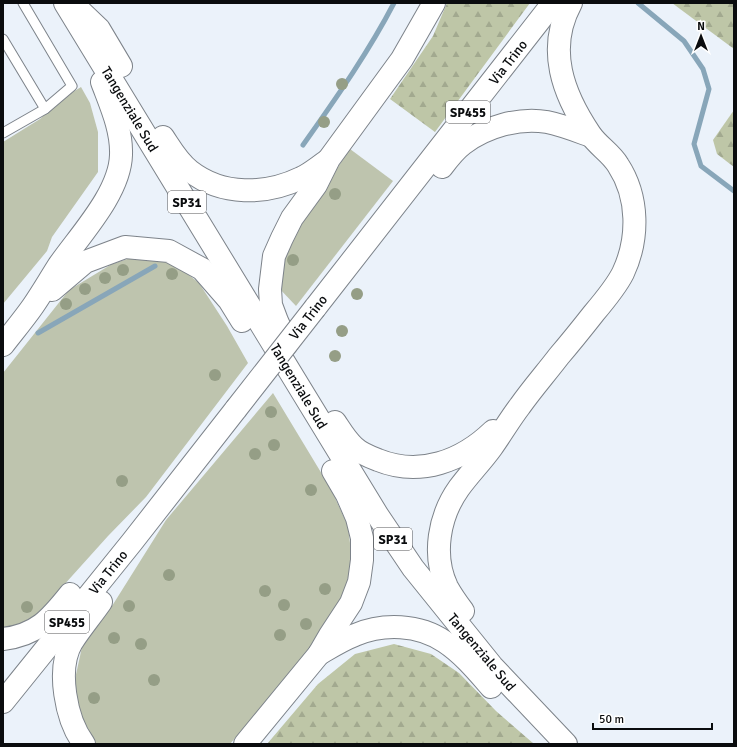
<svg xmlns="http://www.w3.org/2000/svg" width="737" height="747" font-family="Signika,sans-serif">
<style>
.grass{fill:#bec4ae}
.forest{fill:url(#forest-firs)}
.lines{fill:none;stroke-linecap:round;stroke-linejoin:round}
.stream{stroke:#88a6b9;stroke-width:5}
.service-casing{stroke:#7d838a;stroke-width:11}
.primary-casing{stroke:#7d838a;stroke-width:24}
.service{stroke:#fff;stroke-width:9}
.primary{stroke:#fff;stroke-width:22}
.primary-bridge-casing{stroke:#7d838a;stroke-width:24;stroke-linecap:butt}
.primary-bridge{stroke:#fff;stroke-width:22}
.tree{fill:#959e86}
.labels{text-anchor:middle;stroke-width:3.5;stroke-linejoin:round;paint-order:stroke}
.shield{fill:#fff;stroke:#545556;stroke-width:1}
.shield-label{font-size:13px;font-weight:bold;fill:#0a0c0e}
.street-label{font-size:14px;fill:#0a0c0e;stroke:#fff}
</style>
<defs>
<pattern id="forest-firs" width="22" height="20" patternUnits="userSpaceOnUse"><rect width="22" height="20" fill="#bec6a7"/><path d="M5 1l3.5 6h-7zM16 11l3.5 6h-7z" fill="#a2a98f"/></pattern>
</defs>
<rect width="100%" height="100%" fill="#ebf2fa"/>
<g class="grass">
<polygon points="81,87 90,103 98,132 98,172 52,237 47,251 3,304 3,142 40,119 60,100"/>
<polygon points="350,149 393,181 296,306 278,287 281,261 297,228"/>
<polygon points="137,256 175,264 199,283 227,326 248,363 146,497 108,536 36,616 6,630 3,630 3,373 69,290 112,264"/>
<polygon points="273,393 331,489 348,526 352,560 342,604 308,652 230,744 95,744 78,719 75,679 82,647 112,606 166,520"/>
</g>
<g class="forest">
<polygon points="447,3 530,3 435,132 390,99 433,36"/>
<polygon points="672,3 734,3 734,49"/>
<polygon points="734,110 734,167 717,154 713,140"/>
<polygon points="394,644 431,654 459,673 496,711 534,744 267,744 318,684 355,654"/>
</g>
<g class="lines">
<g class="stream">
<polyline points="638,3 684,41 703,69 709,89 694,144 701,166 734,191"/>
<path d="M303,145c33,-47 65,-92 91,-142"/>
<polyline points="38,333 155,266"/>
</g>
<defs>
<g id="service">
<polyline points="3,39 45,109"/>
<polyline points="3,133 45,109 72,86 23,3"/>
</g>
<g id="primary">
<polyline points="65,3 378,516 413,568 492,666 566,744"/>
<polyline points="77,8 99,29 121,66"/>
<path d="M163,137c8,12 15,25 27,34 32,25 76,24 111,7 9,-4 17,-11 26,-17"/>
<path d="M442,167c6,-8 13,-17 21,-23 22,-17 56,-27 84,-22 15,3 30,9 44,14"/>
<polyline points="52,290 85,262 125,247 169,251 202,269 229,300 242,321"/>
<polyline points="315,308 553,3"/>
<path d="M3,345c10,-13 21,-26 30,-39 9,-13 17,-27 26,-41 21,-30 61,-72 62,-110 1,-25 -10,-49 -19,-73"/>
<polyline points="286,345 286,341 277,321 271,305 270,289 274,256 282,238 292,218 316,185 329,159 402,59 434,3"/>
<path d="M335,422c6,9 11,18 19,25 6,6 16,10 24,13 42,17 84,1 115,-29"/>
<path d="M463,611c-6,-8 -11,-15 -16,-24 -15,-32 -8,-71 12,-99 11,-15 23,-27 33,-41 10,-14 18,-28 28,-41 12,-17 26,-33 39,-50 12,-14 24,-29 35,-43 11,-13 22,-26 29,-40 16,-34 16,-76 -5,-108 -7,-12 -20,-19 -28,-31 -27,-40 -44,-85 -19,-131"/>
<path d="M3,639c34,-4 47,-20 67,-45"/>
<path d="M319,654c12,-7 23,-14 36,-19 28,-12 64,-11 90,7 18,12 32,29 46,45"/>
<polyline points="3,702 132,542 236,409"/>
<path d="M84,744c-18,-24 -28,-75 -12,-102 9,-14 20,-27 29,-40"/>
<polyline points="245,744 319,654 330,635 351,603 359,582 362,560 362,538 357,518 347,495 333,471"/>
</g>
</defs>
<use href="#service" class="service-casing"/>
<use href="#primary" class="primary-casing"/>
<use href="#service" class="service"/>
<use href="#primary" class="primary"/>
<defs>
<polyline id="primary-bridge" points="236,409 315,308"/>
</defs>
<use href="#primary-bridge" class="primary-bridge-casing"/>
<use href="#primary-bridge" class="primary-bridge"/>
</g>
<g class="tree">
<circle cx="342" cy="84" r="6"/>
<circle cx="324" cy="122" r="6"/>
<circle cx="335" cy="194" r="6"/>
<circle cx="293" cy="260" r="6"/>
<circle cx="123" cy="270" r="6"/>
<circle cx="172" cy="274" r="6"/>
<circle cx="105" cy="278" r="6"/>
<circle cx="85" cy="289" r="6"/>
<circle cx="357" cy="294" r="6"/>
<circle cx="66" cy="304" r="6"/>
<circle cx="342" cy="331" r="6"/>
<circle cx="335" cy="356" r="6"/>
<circle cx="215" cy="375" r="6"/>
<circle cx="271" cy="412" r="6"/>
<circle cx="274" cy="445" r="6"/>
<circle cx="255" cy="454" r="6"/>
<circle cx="122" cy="481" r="6"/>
<circle cx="311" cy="490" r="6"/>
<circle cx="169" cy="575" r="6"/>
<circle cx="325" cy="589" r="6"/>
<circle cx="265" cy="591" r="6"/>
<circle cx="284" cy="605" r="6"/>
<circle cx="129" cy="606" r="6"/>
<circle cx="27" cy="607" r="6"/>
<circle cx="306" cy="624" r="6"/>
<circle cx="280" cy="635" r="6"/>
<circle cx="114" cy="638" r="6"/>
<circle cx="141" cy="644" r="6"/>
<circle cx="154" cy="680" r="6"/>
<circle cx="94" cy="698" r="6"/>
</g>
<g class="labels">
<g class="shield">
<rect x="446" y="101" width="44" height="22" rx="3"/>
<rect x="168" y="191" width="38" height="22" rx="3"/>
<rect x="374" y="528" width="38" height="22" rx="3"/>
<rect x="45" y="611" width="44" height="22" rx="3"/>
</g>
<g class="shield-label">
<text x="468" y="117">SP455</text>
<text x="187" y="207">SP31</text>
<text x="393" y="544">SP31</text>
<text x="67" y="627">SP455</text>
</g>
<g class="street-label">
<text transform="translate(508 62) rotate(-52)" y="5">Via Trino</text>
<text transform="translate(130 109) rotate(59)" y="5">Tangenziale Sud</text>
<text transform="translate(308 317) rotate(-52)" y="5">Via Trino</text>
<text transform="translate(299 386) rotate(59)" y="5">Tangenziale Sud</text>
<text transform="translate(108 572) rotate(-51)" y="5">Via Trino</text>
<text transform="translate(482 652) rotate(50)" y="5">Tangenziale Sud</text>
</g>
</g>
<rect width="737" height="747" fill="none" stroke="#0a0c0e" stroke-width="8"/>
<g transform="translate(701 36)" stroke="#ffffff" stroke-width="3" paint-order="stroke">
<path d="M0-3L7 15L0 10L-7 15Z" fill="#0a0c0e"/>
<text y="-6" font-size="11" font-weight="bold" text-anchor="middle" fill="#0a0c0e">N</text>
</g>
<path d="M593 723v6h119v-6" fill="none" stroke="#0a0c0e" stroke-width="2"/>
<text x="599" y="723" font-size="12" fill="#0a0c0e" stroke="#ffffff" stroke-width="3" paint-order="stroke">50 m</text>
</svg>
